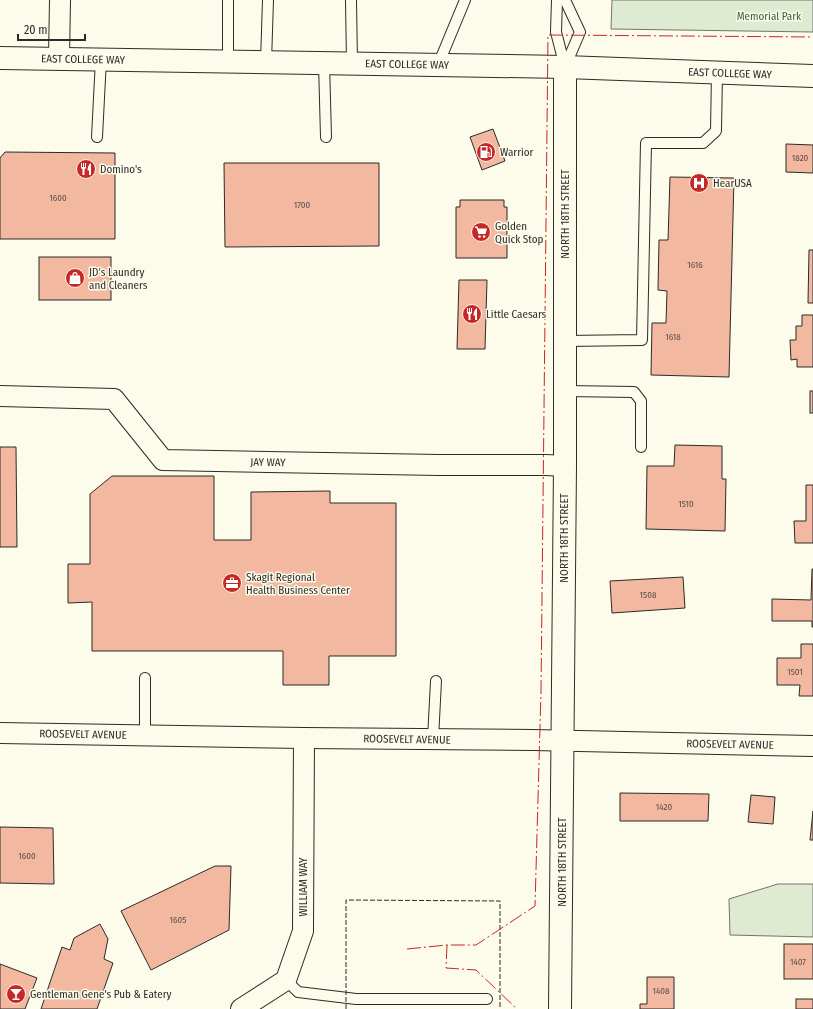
<svg xmlns="http://www.w3.org/2000/svg" width="813" height="1009" font-family="'Fira Sans Condensed',sans-serif">
<style>
.green{fill:#deebd1;stroke:#74746e}
.building{fill:#f2b8a0;stroke:#2b2b2b}
.lines{fill:none;stroke-linecap:round;stroke-linejoin:round}
.service-casing{stroke:#2b2b2b;stroke-width:12}
.minor-casing{stroke:#2b2b2b;stroke-width:22}
.tertiary-casing{stroke:#2b2b2b;stroke-width:24}
.secondary-casing{stroke:#2b2b2b;stroke-width:24}
.service{stroke:#fdfbea;stroke-width:10}
.minor{stroke:#fdfbea;stroke-width:20}
.tertiary{stroke:#fdfbea;stroke-width:22}
.secondary{stroke:#fdfbea;stroke-width:22}
.fence{stroke:#2b2b2b;stroke-width:1;stroke-dasharray:5 2;stroke-linecap:butt}
.power{stroke:#c62828;stroke-width:1;stroke-dasharray:14 3 2 3;stroke-linecap:butt}
.labels{text-anchor:middle;stroke-width:3;stroke-linejoin:round;paint-order:stroke}
.number-label{font-size:9px;fill:#5d4e48}
.park-label{font-size:11px;fill:#34623c;stroke:#fdfbea}
.street-label{font-size:11px;fill:#2b2b2b;stroke:#fdfbea}
.poi-label{font-size:11px;fill:#2b2b2b;stroke:#fdfbea;text-anchor:start}
</style>
<rect width="100%" height="100%" fill="#fdfbea"/>
<g class="green">
<polygon points="612,0 813,0 813,32 611,29"/>
<polygon points="778,884 813,884 813,937 730,935 729,899"/>
</g>
<g class="building">
<polygon points="493,129 505,161 482,170 470,137"/>
<polygon points="786,144 813,145 813,173 786,172"/>
<polygon points="5,152 115,153 115,239 0,239 0,158"/>
<polygon points="224,163 379,163 379,246 225,247"/>
<polygon points="670,177 734,178 729,377 651,375 652,323 666,323 667,291 658,290 659,240 668,240"/>
<polygon points="460,200 504,200 504,207 507,207 507,258 456,258 456,207 460,207"/>
<polygon points="809,250 813,250 813,303 808,303"/>
<rect x="39" y="257" width="72" height="43"/>
<polygon points="459,280 487,280 485,349 457,349"/>
<polygon points="802,315 813,315 813,367 797,367 797,359 791,360 790,340 796,340 796,326 802,326"/>
<rect x="810" y="391" width="3" height="22"/>
<polygon points="675,445 722,446 722,479 726,479 725,531 646,529 647,466 674,466"/>
<polygon points="0,447 16,447 17,547 0,547"/>
<polygon points="112,476 214,476 214,540 251,540 251,492 330,491 330,503 396,503 396,656 329,656 329,685 283,685 283,651 92,651 92,602 68,603 68,564 90,564 90,494"/>
<polygon points="806,485 813,485 813,543 795,543 794,521 806,521"/>
<polygon points="812,569 813,569 813,627 812,627 812,621 772,621 772,599 811,600"/>
<polygon points="683,577 685,608 612,613 610,581"/>
<polygon points="801,644 813,644 813,696 799,696 800,685 777,685 777,658 801,658"/>
<polygon points="620,793 709,794 708,821 620,821"/>
<polygon points="751,795 775,797 773,824 748,822"/>
<polygon points="813,811 813,840 810,840"/>
<polygon points="0,827 53,828 54,884 0,883"/>
<polygon points="215,866 231,866 229,930 151,970 121,911"/>
<polygon points="100,924 108,939 104,959 113,963 97,1009 41,1009 62,947 70,950 74,938"/>
<rect x="784" y="944" width="29" height="35"/>
<polygon points="0,964 37,978 25,1009 0,1009"/>
<polygon points="647,977 674,977 674,1009 640,1009 640,1004 647,1004"/>
<rect x="796" y="999" width="17" height="10"/>
</g>
<g class="lines">
<defs>
<g id="service">
<polyline points="351,0 352,63"/>
<polyline points="557,0 556,32 565,67"/>
<polyline points="565,0 580,32 565,67"/>
<polyline points="228,61 228,0"/>
<polyline points="266,62 268,0"/>
<polyline points="324,63 326,137"/>
<polyline points="438,65 465,0"/>
<polyline points="97,137 101,59"/>
<polyline points="565,341 642,340 646,143 703,143 716,131 717,72"/>
<polyline points="565,391 634,392 641,401 641,447"/>
<polyline points="145,678 145,735"/>
<polyline points="433,739 436,681"/>
<polyline points="286,980 298,992 356,999 487,999"/>
</g>
<g id="minor">
<polyline points="59,58 60,0"/>
<polyline points="0,396 114,399 163,460 439,465 546,465 565,466"/>
<polyline points="0,733 304,738 533,740 813,746"/>
<polyline points="241,1009 286,980 303,931 304,738"/>
</g>
<polyline id="tertiary" points="560,1009 565,466 565,67"/>
<polyline id="secondary" points="0,58 565,67 813,76"/>
</defs>
<use href="#service" class="service-casing"/>
<use href="#minor" class="minor-casing"/>
<use href="#tertiary" class="tertiary-casing"/>
<use href="#secondary" class="secondary-casing"/>
<use href="#service" class="service"/>
<use href="#minor" class="minor"/>
<use href="#tertiary" class="tertiary"/>
<use href="#secondary" class="secondary"/>
<polyline class="fence" points="346,1009 346,900 500,901 500,1009"/>
<g class="power">
<polyline points="447,945 446,968 476,970 517,1009"/>
<polyline points="407,949 447,945 476,945 535,906 541,691 548,35 813,37"/>
</g>
</g>
<defs>
<symbol id="fuel-disc" viewBox="-11 -11 22 22"><circle r="9.5" fill="#c62828" stroke="#fdfbea"/><path d="M-5.5-6h7V0h2V4h1.3V-2.5L3-4.5l.8-.8L6-3V5H2.5V1h-1V6h-7ZM-4.2-4.7v3.2H.2V-4.7Z" fill="#fff"/></symbol>
<symbol id="restaurant-disc" viewBox="-11 -11 22 22"><circle r="9.5" fill="#c62828" stroke="#fdfbea"/><path d="M-5-6h1v4h1v-4h1v4h1v-4h1v5L-1.5 .5V6h-2V.5L-5-1ZM5-6V6H3V1.5H1.5Q1.5-4 5-6Z" fill="#fff"/></symbol>
<symbol id="hospital-disc" viewBox="-11 -11 22 22"><circle r="9.5" fill="#c62828" stroke="#fdfbea"/><path d="M-5-5h3v3.5h4V-5h3V5h-3V1.5h-4V5h-3Z" fill="#fff"/></symbol>
<symbol id="supermarket-disc" viewBox="-11 -11 22 22"><circle r="9.5" fill="#c62828" stroke="#fdfbea"/><path d="M-6-5.5h2.5l.6 2H6L4.5 2H-2.5L-4.4-4H-6ZM-1.5 3.2a1.3 1.3 0 1 0 .1 0ZM3 3.2a1.3 1.3 0 1 0 .1 0Z" fill="#fff"/></symbol>
<symbol id="shop-disc" viewBox="-11 -11 22 22"><circle r="9.5" fill="#c62828" stroke="#fdfbea"/><path d="M-5-2.5h2.3a2.7 3.5 0 0 1 5.4 0H5L5.5 6h-11ZM-1.5-2.5h3a1.5 2.3 0 0 0-3 0Z" fill="#fff"/></symbol>
<symbol id="office-disc" viewBox="-11 -11 22 22"><circle r="9.5" fill="#c62828" stroke="#fdfbea"/><path d="M-6-3h4V-5.5h4V-3h4V5H-6ZM-1-4.5V-3h2v-1.5ZM-6 0V1H6V0Z" fill="#fff"/></symbol>
<symbol id="bar-disc" viewBox="-11 -11 22 22"><circle r="9.5" fill="#c62828" stroke="#fdfbea"/><path d="M-6-5H6L.8 .8V4.5H3.5V6h-7V4.5H-.8V.8Z" fill="#fff"/></symbol>
</defs>
<g fill-rule="evenodd">
<use href="#fuel-disc" x="475" y="141" width="22" height="22"/>
<use href="#restaurant-disc" x="75" y="158" width="22" height="22"/>
<use href="#hospital-disc" x="688" y="172" width="22" height="22"/>
<use href="#supermarket-disc" x="470" y="221" width="22" height="22"/>
<use href="#shop-disc" x="64" y="267" width="22" height="22"/>
<use href="#restaurant-disc" x="461" y="303" width="22" height="22"/>
<use href="#office-disc" x="221" y="572" width="22" height="22"/>
<use href="#bar-disc" x="5" y="983" width="22" height="22"/>
</g>
<g class="labels">
<g class="number-label">
<text x="800" y="161">1820</text>
<text x="58" y="201">1600</text>
<text x="302" y="208">1700</text>
<text x="695" y="268">1616</text>
<text x="673" y="340">1618</text>
<text x="686" y="507">1510</text>
<text x="648" y="598">1508</text>
<text x="795" y="675">1501</text>
<text x="664" y="810">1420</text>
<text x="27" y="859">1600</text>
<text x="178" y="923">1605</text>
<text x="798" y="965">1407</text>
<text x="661" y="994">1408</text>
</g>
<g class="park-label">
<text x="769" y="20">Memorial Park</text>
</g>
<g class="street-label">
<text transform="translate(83 59) rotate(1)" y="4">EAST COLLEGE WAY</text>
<text transform="translate(407 64) rotate(1)" y="4">EAST COLLEGE WAY</text>
<text transform="translate(730 73) rotate(2)" y="4">EAST COLLEGE WAY</text>
<text transform="translate(565 214) rotate(-90)" y="4">NORTH 18TH STREET</text>
<text transform="translate(268 462) rotate(1)" y="4">JAY WAY</text>
<text transform="translate(564 538) rotate(-90)" y="4">NORTH 18TH STREET</text>
<text transform="translate(83 734) rotate(1)" y="4">ROOSEVELT AVENUE</text>
<text transform="translate(407 739) rotate(1)" y="4">ROOSEVELT AVENUE</text>
<text transform="translate(730 744) rotate(1)" y="4">ROOSEVELT AVENUE</text>
<text transform="translate(562 862) rotate(-90)" y="4">NORTH 18TH STREET</text>
<text transform="translate(303 887) rotate(-90)" y="4">WILLIAM WAY</text>
</g>
<g class="poi-label">
<text x="500" y="156">Warrior</text>
<text x="100" y="173">Domino's</text>
<text x="713" y="187">HearUSA</text>
<text x="495" y="230">Golden<tspan x="495" dy="13">Quick Stop</tspan></text>
<text x="89" y="276">JD’s Laundry<tspan x="89" dy="13">and Cleaners</tspan></text>
<text x="486" y="318">Little Caesars</text>
<text x="246" y="581">Skagit Regional<tspan x="246" dy="13">Health Business Center</tspan></text>
<text x="30" y="998">Gentleman Gene's Pub &amp; Eatery</text>
</g>
</g>
<path d="M18 34v6h67v-6" fill="none" stroke="#2b2b2b" stroke-width="2"/>
<text x="24" y="34" font-size="12" fill="#2b2b2b" stroke="#fdfbea" stroke-width="3" paint-order="stroke">20 m</text>
</svg>
